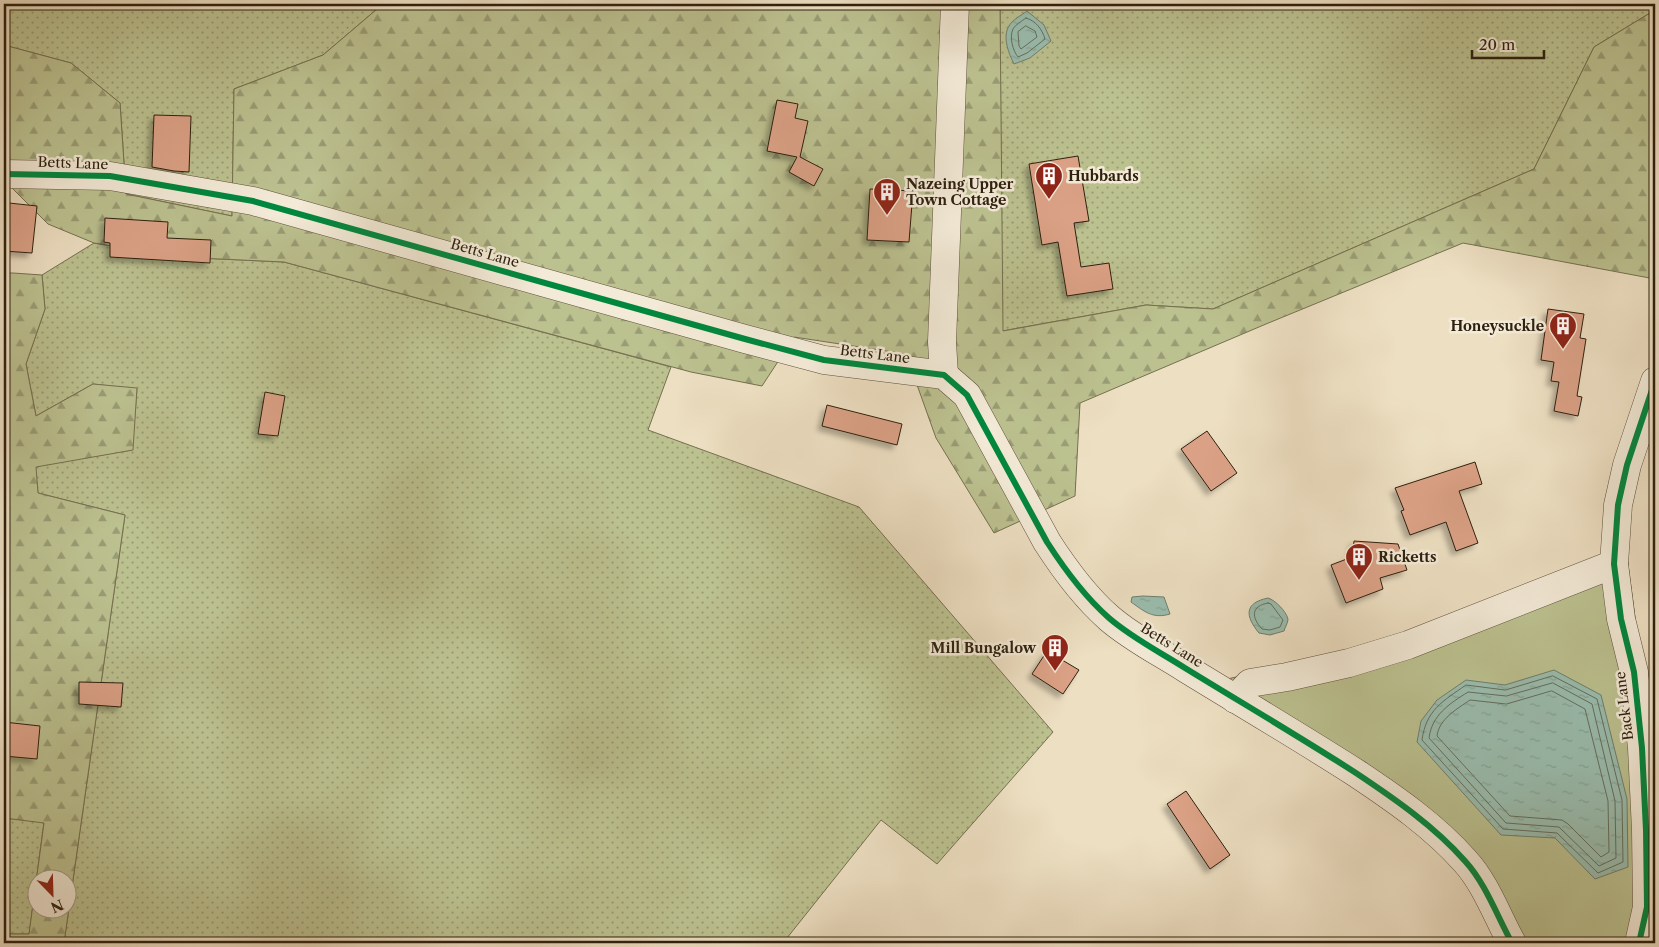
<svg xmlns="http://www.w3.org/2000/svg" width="1659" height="947" font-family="'Libre Caslon Text',serif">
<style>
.grass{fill:url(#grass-dots);stroke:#757050}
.forest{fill:url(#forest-firs);stroke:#757050;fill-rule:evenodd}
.park{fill:#bcc190;stroke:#757050}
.water{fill:url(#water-ripples);stroke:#6f7e6e}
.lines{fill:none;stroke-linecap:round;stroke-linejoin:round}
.shore{stroke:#646e5e;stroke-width:1}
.building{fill:#dba186;stroke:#2e200f;filter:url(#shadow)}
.minor-casing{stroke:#5e503c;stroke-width:29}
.minor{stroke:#f3ead7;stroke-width:28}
.cycleway-casing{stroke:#f3ead7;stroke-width:9}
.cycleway{stroke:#00873e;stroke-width:6}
.labels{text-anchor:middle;stroke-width:5;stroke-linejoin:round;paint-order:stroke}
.street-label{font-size:14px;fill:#2e200f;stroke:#f3ead7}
.poi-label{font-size:14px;font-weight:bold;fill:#2e200f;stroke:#f3ead7;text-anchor:start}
</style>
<defs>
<pattern id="grass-dots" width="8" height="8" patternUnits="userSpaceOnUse" patternTransform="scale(1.25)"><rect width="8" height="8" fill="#bcc190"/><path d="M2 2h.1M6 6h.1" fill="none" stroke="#999c74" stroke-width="1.8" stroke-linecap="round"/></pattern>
<pattern id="forest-firs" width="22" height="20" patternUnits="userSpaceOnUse" patternTransform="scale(1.25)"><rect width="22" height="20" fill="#bcc190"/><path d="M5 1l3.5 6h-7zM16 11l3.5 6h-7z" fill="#999c74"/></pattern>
<pattern id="water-ripples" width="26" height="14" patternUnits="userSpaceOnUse" patternTransform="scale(1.25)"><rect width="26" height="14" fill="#9abdae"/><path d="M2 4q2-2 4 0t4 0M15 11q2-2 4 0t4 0" fill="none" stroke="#85a294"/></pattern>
<filter id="shadow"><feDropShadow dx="-4.5" dy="4.5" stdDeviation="2.5" flood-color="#0004"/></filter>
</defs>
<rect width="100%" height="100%" fill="#eddfc2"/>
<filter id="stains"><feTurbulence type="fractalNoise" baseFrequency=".004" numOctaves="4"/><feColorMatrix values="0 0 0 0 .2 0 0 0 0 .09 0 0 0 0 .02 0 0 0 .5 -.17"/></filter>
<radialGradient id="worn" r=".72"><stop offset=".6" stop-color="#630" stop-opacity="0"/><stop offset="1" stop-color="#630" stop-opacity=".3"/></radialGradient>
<g class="grass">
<polygon points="4,4 383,4 323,55 234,89 232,216 126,194 120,103 71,63 4,45"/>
<polygon points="1000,4 1655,4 1655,10 1594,47 1534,169 1213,309 1146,305 1002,331"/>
<polygon points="94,243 177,257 284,262 671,367 648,430 859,507 1053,732 937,864 881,820 783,943 64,943 125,515 38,493 35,466 132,450 137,389 93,384 36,416 26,364 45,309 42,275"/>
<polygon points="4,818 44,822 29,934 4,934"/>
</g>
<g class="forest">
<polygon points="383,4 1000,4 1003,331 1146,305 1213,309 1534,169 1594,47 1655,10 1655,279 1463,243 1266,324 1080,403 1075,496 994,533 936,438 906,354 794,337 762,386 691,372 284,262 177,257 94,243 48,224 4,180 4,45 71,63 120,103 126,194 232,216 234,89 323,55"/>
<path d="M4,273h9l29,2 3,34 -19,55 10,52 57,-32 44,4 -4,62 -97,17 2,26 87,22 -61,428h-60v-9h25l15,-111 -40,-5zM38,880h30v30h-30z"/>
</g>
<polygon class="park" points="1626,550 1644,684 1647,943 1508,943 1466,862 1213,682 1320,659 1424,630"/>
<g class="water">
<path d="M1027,11l17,14 7,16 -21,17 -16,6c-5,-10 -12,-27 -5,-38 3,-6 13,-11 18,-15z"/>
<path d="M1143,596l21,1 6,17c-17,5 -25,-2 -39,-12l1,-5z"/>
<path d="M1268,598c7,2 18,13 20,21 0,4 -3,8 -4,12l-14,4 -11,-2c-14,-17 -15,-30 9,-35z"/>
<polygon points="1554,670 1601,695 1627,799 1628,867 1595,879 1555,838 1501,835 1417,742 1421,721 1437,700 1466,680 1505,685"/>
</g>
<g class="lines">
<g class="shore">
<path d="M1026,18c10,3 16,11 19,21l-18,14 -9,4c-5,-6 -9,-20 -5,-28 2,-4 9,-8 13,-11z"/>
<polygon points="1026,26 1035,31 1037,37 1021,49 1019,46 1018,32"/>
<path d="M1268,603l3,1 12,16 -3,7 -10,3 -8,-1c-11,-12 -11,-23 6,-26z"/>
<path d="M1553,676l44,23 25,101 1,62 -25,11 -41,-40 -54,-4 -81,-89c4,-30 21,-39 44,-55l39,5z"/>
<path d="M1553,683l39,21 23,97 1,57 -17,8 -40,-39 -53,-4 -77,-85c3,-23 20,-34 39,-46l38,4z"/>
<path d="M1552,691l33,18 23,92 1,51 -8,5 -33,-33 -6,-4 -52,-4 -73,-80c2,-17 20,-27 33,-36l36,4z"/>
</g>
</g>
<g class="building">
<polygon points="777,100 798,104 795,118 808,121 800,157 823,169 814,186 789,172 797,157 767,151"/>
<polygon points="154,115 191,116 189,172 174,171 152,167"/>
<polygon points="1078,156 1089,221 1074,223 1081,267 1109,263 1113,289 1067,296 1058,242 1042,245 1029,164"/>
<polygon points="870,189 913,191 909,242 867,240"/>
<polygon points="9,203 37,206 32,253 4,251"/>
<polygon points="105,218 168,222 167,238 211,240 210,263 110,257 110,243 104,242"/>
<polygon points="1548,309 1584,314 1580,338 1586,339 1577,396 1582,397 1578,416 1554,411 1559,382 1551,381 1554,362 1541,360"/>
<polygon points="265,392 285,396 278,436 258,434"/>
<polygon points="827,405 902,424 897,445 822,426"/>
<polygon points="1207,431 1237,473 1211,491 1181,449"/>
<polygon points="1475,462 1482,484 1459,491 1478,543 1456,551 1446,522 1410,535 1401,511 1404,510 1395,488"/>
<polygon points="1354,541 1398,544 1407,570 1380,578 1383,589 1346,603 1331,565 1352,557"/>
<polygon points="1047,651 1079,670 1063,694 1032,674"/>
<polygon points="79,682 123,683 121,707 79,704"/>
<polygon points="4,722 40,726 37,759 4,756"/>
<polygon points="1186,791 1230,855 1210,869 1167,804"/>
</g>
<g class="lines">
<defs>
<g id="minor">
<path d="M4,174l106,2 143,25 492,138 79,21 120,15 23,20 80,147c18,28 37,54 62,76 23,20 51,34 76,50 57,35 115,69 171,105 39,26 78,53 109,88 21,23 32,55 47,82"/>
<polyline points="944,375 942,342 955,4"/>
<polyline points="1235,699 1250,683 1287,677 1349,663 1408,645 1614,564"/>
<polyline points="1639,943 1647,907 1646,830 1642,748 1634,672 1621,619 1614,564 1618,505 1627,465 1655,381"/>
</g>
</defs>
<use href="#minor" class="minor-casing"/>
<use href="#minor" class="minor"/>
<defs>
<g id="cycleway">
<path d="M4,174l106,2 143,25 492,138 79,21 120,15 23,20 80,147c18,28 37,54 62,76 23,20 51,34 76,50 57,35 115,69 171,105 39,26 78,53 109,88 21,23 32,55 47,82"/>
<polyline points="1639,943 1647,907 1646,830 1642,748 1634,672 1621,619 1614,564 1618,505 1627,465 1655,381"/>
</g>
</defs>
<use href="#cycleway" class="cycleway-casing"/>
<use href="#cycleway" class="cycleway"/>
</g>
<defs>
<symbol id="building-pin" viewBox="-11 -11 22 30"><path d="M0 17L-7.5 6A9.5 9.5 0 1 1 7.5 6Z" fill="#8f2418" stroke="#f3ead7"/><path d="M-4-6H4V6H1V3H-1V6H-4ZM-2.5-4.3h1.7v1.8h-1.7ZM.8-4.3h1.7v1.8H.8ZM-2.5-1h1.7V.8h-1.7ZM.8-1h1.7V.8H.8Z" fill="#fff"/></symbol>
</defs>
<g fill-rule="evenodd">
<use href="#building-pin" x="1033" y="160" width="32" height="43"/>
<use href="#building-pin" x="871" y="176" width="32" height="43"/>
<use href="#building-pin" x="1547" y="310" width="32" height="43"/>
<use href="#building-pin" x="1343" y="541" width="32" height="43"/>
<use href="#building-pin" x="1039" y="632" width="32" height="43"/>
</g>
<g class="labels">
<g class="street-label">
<text transform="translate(73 163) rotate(2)" y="5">Betts Lane</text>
<text transform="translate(485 253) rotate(16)" y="5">Betts Lane</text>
<text transform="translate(875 354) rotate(7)" y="5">Betts Lane</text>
<text transform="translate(1172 645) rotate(32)" y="5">Betts Lane</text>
<text transform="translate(1624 706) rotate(-97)" y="5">Back Lane</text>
</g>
<g class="poi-label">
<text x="1068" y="181">Hubbards</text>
<text x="906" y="189">Nazeing Upper<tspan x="906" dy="16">Town Cottage</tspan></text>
<text x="1544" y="331" text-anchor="end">Honeysuckle</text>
<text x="1378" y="562">Ricketts</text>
<text x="1036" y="653" text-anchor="end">Mill Bungalow</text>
</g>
</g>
<rect width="1659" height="947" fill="none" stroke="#eddfc2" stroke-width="20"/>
<rect x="5" y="5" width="1649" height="937" fill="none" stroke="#2e200f" stroke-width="2.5"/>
<rect x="10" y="10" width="1639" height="927" fill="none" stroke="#2e200f"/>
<g transform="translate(52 894) rotate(157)"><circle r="24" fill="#f3ead7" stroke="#a49987"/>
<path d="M0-4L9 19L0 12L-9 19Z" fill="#8f2418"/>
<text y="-8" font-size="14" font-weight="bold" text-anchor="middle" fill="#2e200f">N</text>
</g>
<path d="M1472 50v8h72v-8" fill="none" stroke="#2e200f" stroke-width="2.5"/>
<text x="1479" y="50" font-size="15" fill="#2e200f" stroke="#f3ead7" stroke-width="4" paint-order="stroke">20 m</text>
<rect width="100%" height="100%" filter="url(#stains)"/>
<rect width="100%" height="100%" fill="url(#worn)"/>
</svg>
